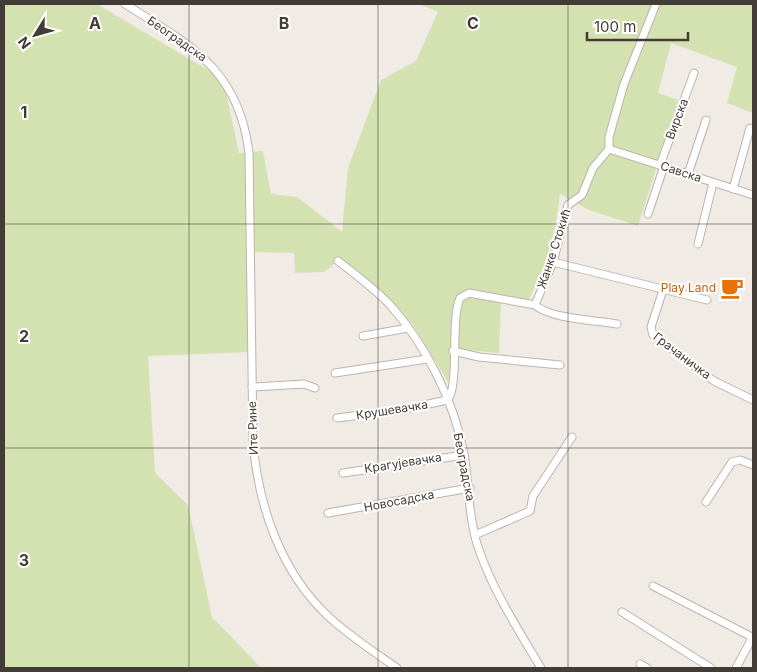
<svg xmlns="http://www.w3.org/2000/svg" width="757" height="672" font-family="Inter,sans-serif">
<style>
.green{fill:#d4e2b1}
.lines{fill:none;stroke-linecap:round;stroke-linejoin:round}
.minor-casing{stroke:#beb4ac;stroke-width:9}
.minor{stroke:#fff;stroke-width:7}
.grid{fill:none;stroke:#433b35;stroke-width:1;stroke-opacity:0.55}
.labels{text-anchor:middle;stroke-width:4;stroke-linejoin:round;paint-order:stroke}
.street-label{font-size:12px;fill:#433b35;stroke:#fff}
.food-label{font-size:12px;fill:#c56008;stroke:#fff;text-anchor:end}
.grid-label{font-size:16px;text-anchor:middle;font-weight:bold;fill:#433b35;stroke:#fff;stroke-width:4;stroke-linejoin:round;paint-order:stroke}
</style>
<rect width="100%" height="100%" fill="#f1ebe5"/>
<path class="green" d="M4,4h93l126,75 16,74 24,-2 8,43 26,3 45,35 6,-64 33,-88 35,-19 22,-49 -19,-8h334v109l-26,-10 10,-36 -66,-24 -13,50 20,7 -40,126 -49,-16 -29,-16c-6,44 -11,66 -31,105l-28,1 -2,53 -44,-4 -7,33 -35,-57 -37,-39 -35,-27 -17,13 -29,1 -1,-20 -43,-1 1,100 -104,4 7,117 33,32 24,112 49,51h-257z"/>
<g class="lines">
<defs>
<g id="minor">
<path d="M125,4c65,41 114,65 124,149l4,288c5,65 28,132 77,177 21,19 44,34 67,50"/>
<polyline points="609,149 753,195"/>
<polyline points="660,165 694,73"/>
<polyline points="688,174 706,120"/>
<polyline points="733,189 750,128"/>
<polyline points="648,214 664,166"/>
<polyline points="698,244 713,183"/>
<path d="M338,261c18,14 37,28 52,44 36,40 64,96 74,149 5,29 4,61 13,90 14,44 41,85 64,124"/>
<polyline points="553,262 707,300"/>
<polyline points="663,290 651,327 653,335 714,381 753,400"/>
<polyline points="535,305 553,262 568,205 582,195 593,168 609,149 609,137 624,84 656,4"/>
<path d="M535,305c15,14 61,15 82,19"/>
<polyline points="363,336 408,328"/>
<polyline points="453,351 479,357 560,365"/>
<polyline points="335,373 427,359"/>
<polyline points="252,387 304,384 315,388"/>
<path d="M447,400c13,-11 3,-80 13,-102l9,-5 66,12"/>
<polyline points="337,418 401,410 447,400"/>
<polyline points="343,473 464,455"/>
<polyline points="706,502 732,462 740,460 753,465"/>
<polyline points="328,513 470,488"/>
<polyline points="475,535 530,511 533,496 572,437"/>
<polyline points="653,586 750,636 751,640 736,668"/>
<polyline points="622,612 711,668"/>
<polyline points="640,664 647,668"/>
</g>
</defs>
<use href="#minor" class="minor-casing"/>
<use href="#minor" class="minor"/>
</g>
<path class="grid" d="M189,4v664M378,4v664M568,4v664M4,224h749M4,448h749"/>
<defs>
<symbol id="cafe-bare" viewBox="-9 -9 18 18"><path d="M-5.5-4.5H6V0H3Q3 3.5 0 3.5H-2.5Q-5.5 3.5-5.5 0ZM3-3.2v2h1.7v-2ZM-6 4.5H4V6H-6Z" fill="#e8710a" stroke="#fff" stroke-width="2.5" paint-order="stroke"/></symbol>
</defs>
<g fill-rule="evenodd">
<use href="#cafe-bare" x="716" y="272" width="32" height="32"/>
</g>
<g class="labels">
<g class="street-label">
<text transform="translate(177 39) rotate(35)" y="4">Београдска</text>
<text transform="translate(677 119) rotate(-69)" y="4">Вирска</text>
<text transform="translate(681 172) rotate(18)" y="4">Савска</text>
<text transform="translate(554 249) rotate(-72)" y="4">Жанке Стокић</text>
<text transform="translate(682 356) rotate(37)" y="4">Грачаничка</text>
<text transform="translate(392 410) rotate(-9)" y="4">Крушевачка</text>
<text transform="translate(253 428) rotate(-92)" y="4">Ите Рине</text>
<text transform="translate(403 463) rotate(-9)" y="4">Крагујевачка</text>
<text transform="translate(464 467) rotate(79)" y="4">Београдска</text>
<text transform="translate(399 501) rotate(-11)" y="4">Новосадска</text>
</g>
<g class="food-label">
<text x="716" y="292">Play Land</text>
</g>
</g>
<g class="grid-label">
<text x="95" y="29">A</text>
<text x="284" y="29">B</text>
<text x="473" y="29">C</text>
<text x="24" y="118">1</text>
<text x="24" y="342">2</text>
<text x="24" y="566">3</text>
</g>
<rect width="757" height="672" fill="none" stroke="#433b35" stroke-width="10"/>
<g transform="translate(35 35) rotate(233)" stroke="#ffffff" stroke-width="4" paint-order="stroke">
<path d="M0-4L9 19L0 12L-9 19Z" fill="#433b35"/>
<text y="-8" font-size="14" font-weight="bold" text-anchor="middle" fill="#433b35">N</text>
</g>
<path d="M587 32v8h101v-8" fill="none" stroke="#433b35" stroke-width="2.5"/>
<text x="594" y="32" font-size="15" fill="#433b35" stroke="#ffffff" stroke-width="4" paint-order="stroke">100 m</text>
</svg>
